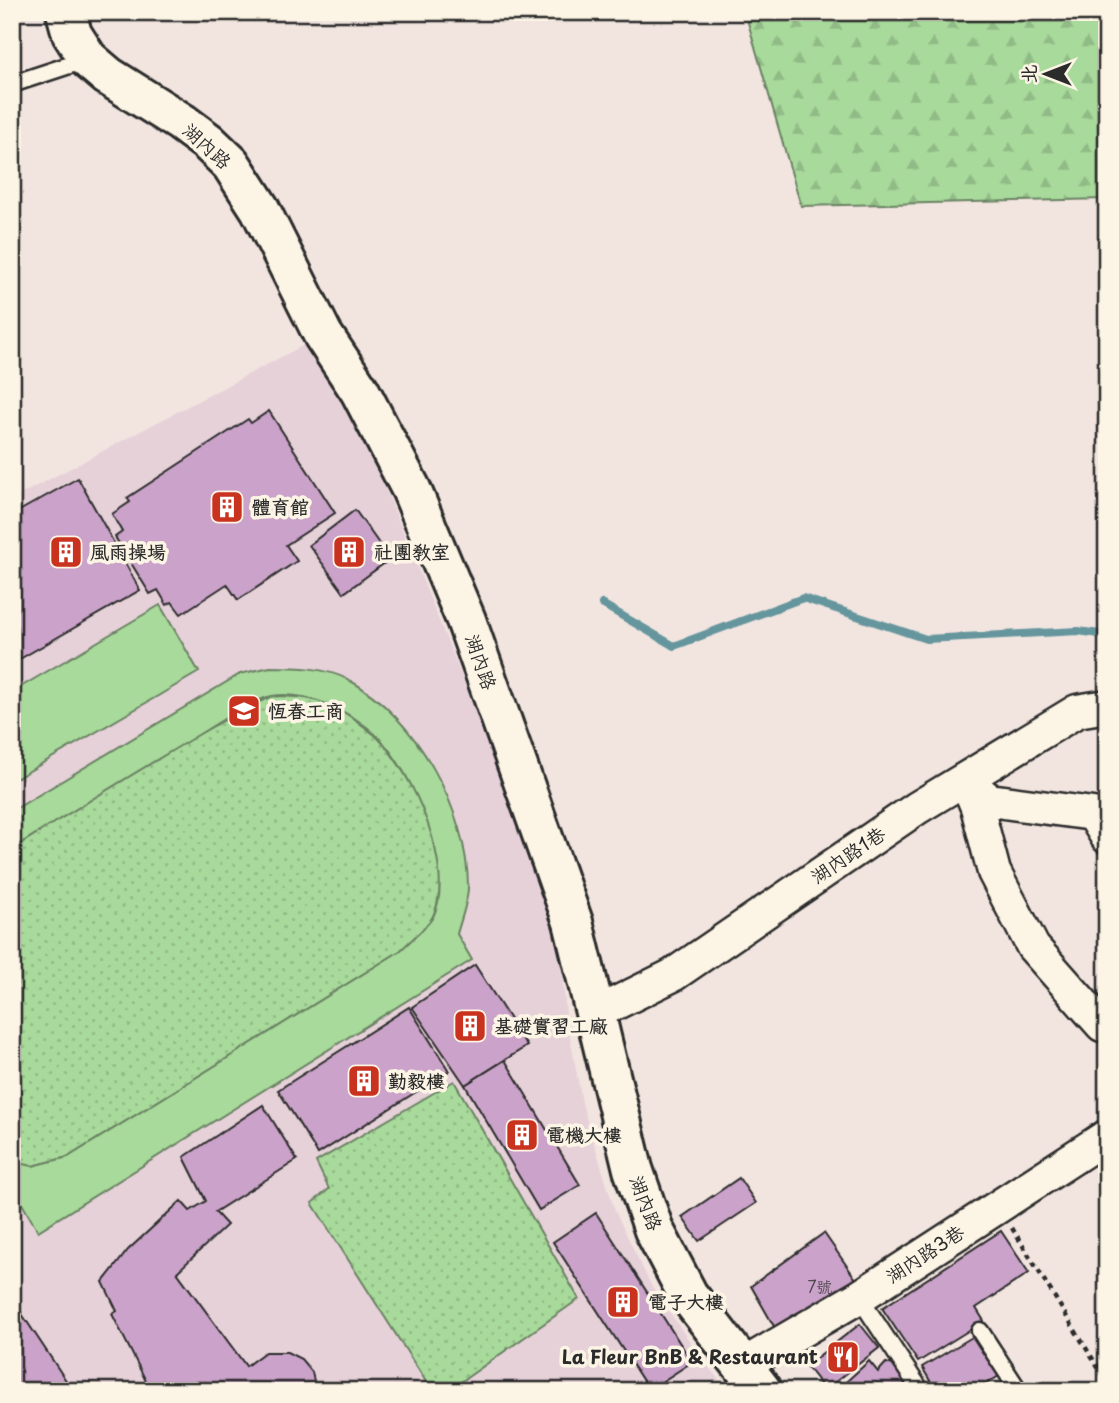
<svg xmlns="http://www.w3.org/2000/svg" width="1119" height="1403" font-family="'Playpen Sans','LXGW WenKai TC',sans-serif">
<style>
.built{fill:#e6d1d9}
.grass{fill:url(#grass-dots);stroke:#6a8263;stroke-width:2}
.forest{fill:url(#forest-firs);stroke:#6a8263;stroke-width:2}
.park{fill:#a8da9b;stroke:#6a8263;stroke-width:2}
.lines{fill:none;stroke-linecap:round;stroke-linejoin:round}
.stream{stroke:#65959d;stroke-width:8}
.building{fill:#cba3ca;stroke:#2b2b2b;stroke-width:2}
.service-casing{stroke:#2b2b2b;stroke-width:21}
.minor-casing{stroke:#2b2b2b;stroke-width:37}
.tertiary-casing{stroke:#2b2b2b;stroke-width:44}
.path{stroke:#2b2b2b;stroke-width:4.5;stroke-dasharray:5 5;stroke-linecap:butt}
.service{stroke:#fcf5e5;stroke-width:16}
.minor{stroke:#fcf5e5;stroke-width:32}
.tertiary{stroke:#fcf5e5;stroke-width:38}
.labels{text-anchor:middle;stroke-width:7;stroke-linejoin:round;paint-order:stroke}
.number-label{font-size:16px;fill:#534953}
.street-label{font-size:19px;fill:#2b2b2b;stroke:#fcf5e5}
.poi-label{font-size:19px;font-weight:bold;fill:#2b2b2b;stroke:#fcf5e5;text-anchor:start}
</style>
<defs>
<pattern id="grass-dots" width="8" height="8" patternUnits="userSpaceOnUse" patternTransform="scale(1.75)"><rect width="8" height="8" fill="#a8da9b"/><path d="M2 2h.1M6 6h.1" fill="none" stroke="#91bb86" stroke-width="1.8" stroke-linecap="round"/></pattern>
<pattern id="forest-firs" width="22" height="20" patternUnits="userSpaceOnUse" patternTransform="scale(1.75)"><rect width="22" height="20" fill="#a8da9b"/><path d="M5 1l3.5 6h-7zM16 11l3.5 6h-7z" fill="#91bb86"/></pattern>
</defs>
<rect width="100%" height="100%" fill="#f2e5e0"/>
<filter id="ink" filterUnits="userSpaceOnUse"><feTurbulence type="fractalNoise" baseFrequency=".0143" numOctaves="2"/><feDisplacementMap in="SourceGraphic" scale="14" xChannelSelector="R" yChannelSelector="G"/><feConvolveMatrix kernelMatrix="1 2 1 2 8 2 1 2 1" color-interpolation-filters="sRGB"/></filter>
<g filter="url(#ink)">
<polygon class="built" points="323,335 556,908 566,1015 583,1107 615,1211 651,1285 701,1358 728,1391 12,1391 12,499"/>
<g class="grass">
<path d="M272,696c25,0 50,2 72,16 11,8 25,17 34,26 36,38 79,127 55,178 -6,12 -23,25 -33,35l-332,206 -35,9 -21,-4v-313c85,-53 169,-110 260,-153z"/>
<polygon points="454,1081 579,1299 448,1391 432,1391 312,1203 329,1189 316,1162"/>
</g>
<polygon class="forest" points="745,12 1107,12 1107,199 801,206"/>
<g class="park">
<polygon points="160,605 199,672 12,781 12,692"/>
<path d="M270,667c27,0 54,0 79,13 67,37 119,131 119,207 0,15 -7,32 -11,47l15,26 -434,271 -17,-29h-9v-40l21,4 35,-9 332,-206c9,-9 27,-24 33,-34 24,-47 -21,-146 -55,-180 -24,-24 -71,-47 -106,-41 -21,4 -60,31 -79,42 -61,37 -121,73 -181,111v-38l228,-137z"/>
</g>
<g class="lines">
<polyline class="stream" points="602,604 674,646 803,598 926,639 1078,631 1107,635"/>
</g>
<g class="building">
<polygon points="269,411 335,513 286,545 297,561 238,600 227,584 181,614 172,602 167,605 158,590 150,594 115,537 122,532 112,514 130,502 127,498 248,419 251,423"/>
<polygon points="78,478 140,590 18,660 12,650 12,515"/>
<polygon points="355,510 390,559 344,593 309,545"/>
<polygon points="475,965 527,1046 465,1085 412,1007"/>
<polygon points="409,1007 449,1071 318,1154 278,1090"/>
<polygon points="505,1060 580,1185 539,1210 465,1085"/>
<polygon points="263,1105 297,1160 215,1212 227,1225 177,1272 246,1366 265,1352 287,1352 301,1359 312,1372 316,1391 151,1391 112,1314 117,1311 103,1282 128,1250 181,1201 190,1211 206,1201 184,1157"/>
<polygon points="739,1178 756,1203 699,1241 682,1217"/>
<polygon points="596,1213 692,1362 649,1390 553,1242"/>
<polygon points="1001,1231 1029,1273 976,1308 984,1321 918,1362 882,1308"/>
<polygon points="824,1233 860,1285 779,1335 751,1286"/>
<polygon points="12,1299 73,1391 18,1391 12,1382"/>
<polygon points="860,1324 879,1348 825,1390 806,1366"/>
<polygon points="974,1336 999,1376 975,1391 936,1391 922,1367"/>
<polygon points="869,1361 878,1372 886,1363 897,1366 912,1391 836,1391"/>
</g>
<g class="lines">
<defs>
<g id="service">
<polyline points="12,84 88,59"/>
<polyline points="859,1297 921,1391"/>
<polyline points="980,1331 1019,1391"/>
</g>
<g id="minor">
<polyline points="594,1014 673,975 917,808 1077,711 1107,706"/>
<polyline points="1102,1025 1033,947 994,872 977,807 966,780 989,800 1093,814 1107,837"/>
<polyline points="741,1366 859,1297 1107,1136"/>
</g>
<polyline id="tertiary" points="66,12 72,34 88,59 108,76 181,122 208,142 231,164 260,209 323,335 360,391 411,489 466,620 573,922 633,1169 654,1230 688,1295 762,1391"/>
</defs>
<use href="#service" class="service-casing"/>
<use href="#minor" class="minor-casing"/>
<use href="#tertiary" class="tertiary-casing"/>
<polyline class="path" points="1012,1228 1107,1382"/>
<use href="#service" class="service"/>
<use href="#minor" class="minor"/>
<use href="#tertiary" class="tertiary"/>
</g>
</g>
<defs>
<symbol id="building-square" viewBox="-11 -11 22 22"><rect x="-9" y="-9" width="18" height="18" rx="4" fill="#c8321e" stroke="#fcf5e5"/><path d="M-4-6H4V6H1V3H-1V6H-4ZM-2.5-4.3h1.7v1.8h-1.7ZM.8-4.3h1.7v1.8H.8ZM-2.5-1h1.7V.8h-1.7ZM.8-1h1.7V.8H.8Z" fill="#fff"/></symbol>
<symbol id="school-square" viewBox="-11 -11 22 22"><rect x="-9" y="-9" width="18" height="18" rx="4" fill="#c8321e" stroke="#fcf5e5"/><path d="M0-5L7-2L0 1L-7-2ZM-4 1L0 2.5L4 1V4Q0 6-4 4Z" fill="#fff"/></symbol>
<symbol id="restaurant-square" viewBox="-11 -11 22 22"><rect x="-9" y="-9" width="18" height="18" rx="4" fill="#c8321e" stroke="#fcf5e5"/><path d="M-5-6h1v4h1v-4h1v4h1v-4h1v5L-1.5 .5V6h-2V.5L-5-1ZM5-6V6H3V1.5H1.5Q1.5-4 5-6Z" fill="#fff"/></symbol>
</defs>
<g fill-rule="evenodd">
<use href="#building-square" x="208" y="488" width="38" height="38"/>
<use href="#building-square" x="47" y="533" width="38" height="38"/>
<use href="#building-square" x="330" y="533" width="38" height="38"/>
<use href="#school-square" x="225" y="692" width="38" height="38"/>
<use href="#building-square" x="451" y="1007" width="38" height="38"/>
<use href="#building-square" x="345" y="1062" width="38" height="38"/>
<use href="#building-square" x="503" y="1116" width="38" height="38"/>
<use href="#building-square" x="604" y="1283" width="38" height="38"/>
<use href="#restaurant-square" x="824" y="1338" width="38" height="38"/>
</g>
<g class="labels">
<g class="number-label">
<text x="820" y="1293">7號</text>
</g>
<g class="street-label">
<text transform="translate(207 146) rotate(42)" y="7">湖內路</text>
<text transform="translate(481 662) rotate(71)" y="7">湖內路</text>
<text transform="translate(848 855) rotate(-34)" y="7">湖內路1巷</text>
<text transform="translate(646 1203) rotate(69)" y="7">湖內路</text>
<text transform="translate(925 1254) rotate(-33)" y="7">湖內路3巷</text>
</g>
<g class="poi-label">
<text x="252" y="514">體育館</text>
<text x="90" y="559">風雨操場</text>
<text x="374" y="559">社團教室</text>
<text x="268" y="718">恆春工商</text>
<text x="494" y="1033">基礎實習工廠</text>
<text x="388" y="1088">勤毅樓</text>
<text x="546" y="1142">電機大樓</text>
<text x="648" y="1309">電子大樓</text>
<text x="818" y="1364" text-anchor="end">La Fleur BnB &amp; Restaurant</text>
</g>
</g>
<rect width="1119" height="1403" fill="none" stroke="#fcf5e5" stroke-width="42"/>
<rect x="21" y="21" width="1077" height="1361" fill="none" stroke="#2b2b2b" stroke-width="2.5" filter="url(#ink)"/>
<g transform="translate(1046 74) rotate(270)" stroke="#fcf5e5" stroke-width="5" paint-order="stroke">
<path d="M0-5L12 26L0 18L-12 26Z" fill="#2b2b2b"/>
<text y="-10" font-size="19" font-weight="bold" text-anchor="middle" fill="#2b2b2b">北</text>
</g>
</svg>
